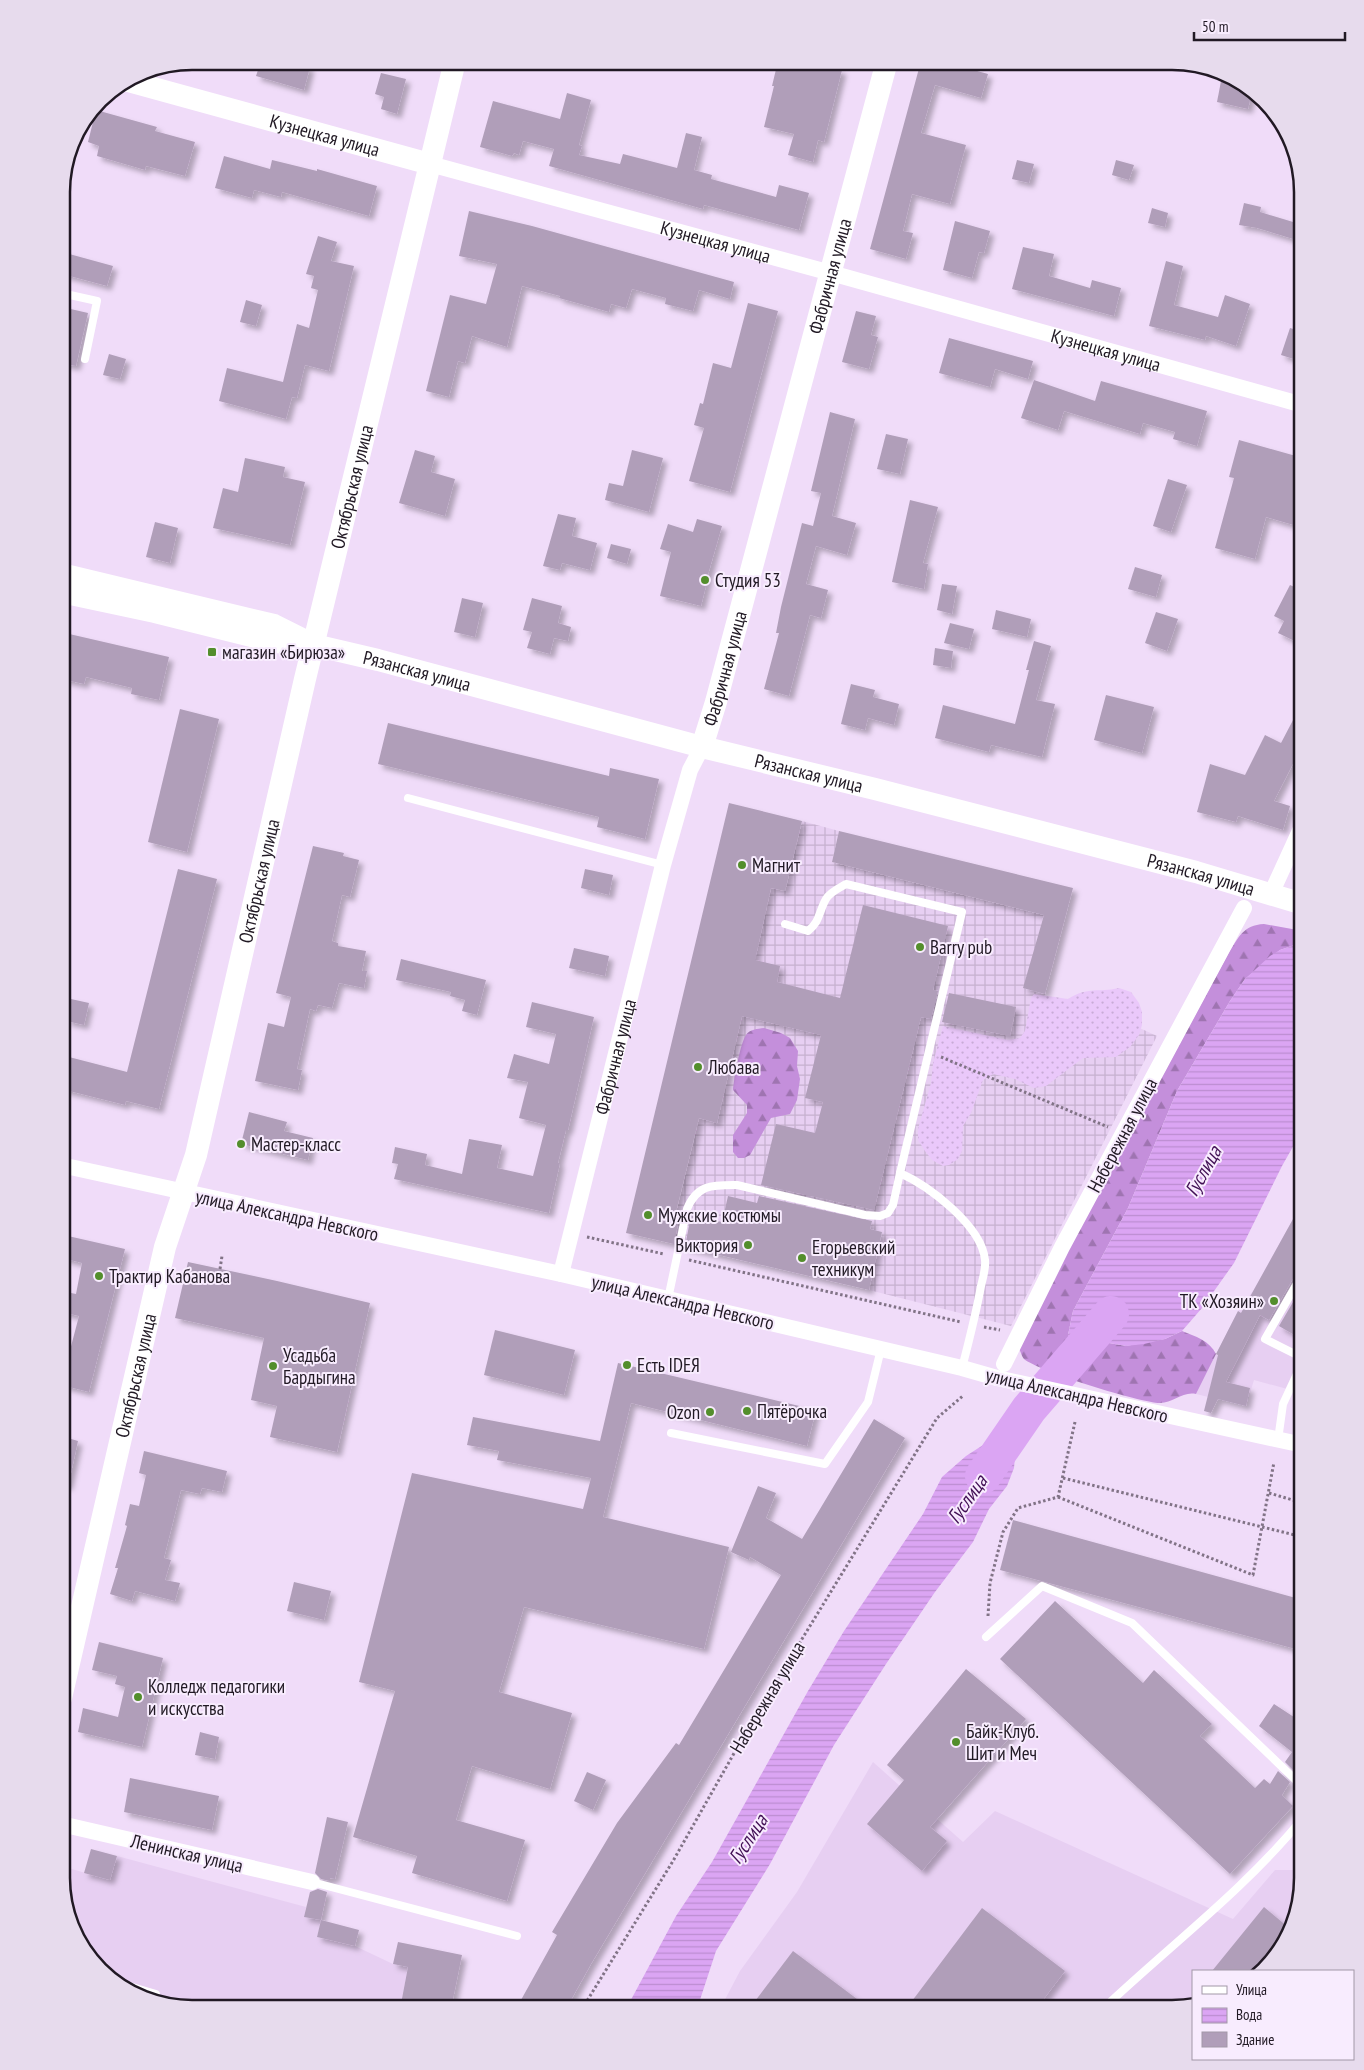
<svg xmlns="http://www.w3.org/2000/svg" width="1364" height="2070" font-family="'PT Sans Narrow',sans-serif">
<style>
.built{fill:#e7cff2}
.industrial{fill:url(#industrial-grid)}
.grass{fill:url(#grass-dots)}
.forest{fill:url(#forest-firs)}
.water{fill:url(#water-rules)}
.lines{fill:none;stroke-linecap:round;stroke-linejoin:round}
.river{stroke:#dba5f3;stroke-width:36}
.building{fill:#b09eb9;filter:url(#shadow)}
.path{stroke:#817386;stroke-width:3;stroke-dasharray:2.5 2.5;stroke-linecap:butt}
.lane{stroke:#fff;stroke-width:8}
.street{stroke:#fff;stroke-width:16}
.secondary{stroke:#fff;stroke-width:22}
.poi-dot{fill:#538e2c;stroke:#f8ecfe;stroke-width:2}
.labels{text-anchor:middle;stroke-width:4;stroke-linejoin:round;paint-order:stroke}
.street-label{font-size:19px;fill:#211924;stroke:#f8ecfe}
.poi-label{font-size:19px;fill:#211924;stroke:#f8ecfe;text-anchor:start}
.water-label{font-size:20px;font-style:italic;fill:#421055;stroke:#f8ecfe}
.rim{fill:none;stroke:#211924;stroke-width:2.5}
</style>
<defs>
<pattern id="industrial-grid" width="8" height="8" patternUnits="userSpaceOnUse" patternTransform="scale(1.25)"><rect width="8" height="8" fill="#e7cff2"/><path d="M0 4h8M4 0v8" fill="none" stroke="#c6b1cf"/></pattern>
<pattern id="grass-dots" width="8" height="8" patternUnits="userSpaceOnUse" patternTransform="scale(1.25)"><rect width="8" height="8" fill="#eac8fa"/><path d="M2 2h.1M6 6h.1" fill="none" stroke="#c8abd6" stroke-width="1.8" stroke-linecap="round"/></pattern>
<pattern id="forest-firs" width="22" height="20" patternUnits="userSpaceOnUse" patternTransform="scale(1.25)"><rect width="22" height="20" fill="#c48fdb"/><path d="M5 1l3.5 6h-7zM16 11l3.5 6h-7z" fill="#9f74b1"/></pattern>
<pattern id="water-rules" width="6" height="5" patternUnits="userSpaceOnUse" patternTransform="scale(1.25)"><rect width="6" height="5" fill="#dba5f3"/><path d="M0 2.5h6" fill="none" stroke="#bc8dd0"/></pattern>
<filter id="shadow"><feDropShadow dx="4.5" dy="4.5" stdDeviation="2.5" flood-color="#0004"/></filter>
</defs>
<rect width="100%" height="100%" fill="#f0dcf9"/>
<g class="built">
<polygon points="1303,1201 1303,1419 1295,1417 1302,1393 1254,1380 1246,1406 1196,1394 1238,1311 1253,1291"/>
<polygon points="873,1762 963,1842 995,1811 1233,1919 1275,1870 1303,1870 1303,1878 1285,1943 1257,1971 1193,1971 1193,2003 1172,2009 720,2009 740,1971 797,1892"/>
<polygon points="117,1856 306,1907 305,1917 321,1920 317,1937 355,1946 393,1964 408,1967 400,2009 184,2008 127,1991 79,1943 61,1878 61,1866 110,1880"/>
</g>
<polygon class="industrial" points="802,821 839,831 832,862 1044,915 1024,988 1045,994 1043,999 1131,1024 1157,1036 1011,1326 869,1290 882,1232 728,1197 722,1222 696,1216 689,1248 669,1243 699,1118 717,1122 771,888 785,891"/>
<path class="grass" d="M1119,988l12,4 8,11 3,9v13l-3,10 -9,12 -14,10 -33,1 -37,28 -12,2 -19,-9 -22,-5 -10,6 -12,33 -8,13 -1,25 -4,8 -9,6 -6,1 -11,-6 -7,-9 -7,-11v-11l13,-46 2,-20 10,-37 65,14 12,-2 5,-7 6,-33 3,-4 34,5c21,-13 29,-6 51,-11z"/>
<g class="forest">
<path d="M1264,924l39,7v11l-23,8 -35,29 -15,22 -53,90 -49,117 -55,103 -5,24 25,18 16,-10 17,3 39,-7 17,-8c13,5 28,10 34,23l-20,40c-13,-3 -23,9 -36,9 -19,0 -122,-32 -136,-44 -2,-2 -3,-7 -5,-10l32,-67 177,-328c11,-17 15,-29 36,-30z"/>
<path d="M764,1028l17,5 9,5 8,13 -1,15 3,13 -3,21 -7,14 -19,4 -21,37 -6,3h-6l-5,-6v-17l14,-22v-8l-14,-15c1,-11 7,-46 13,-55 4,-6 11,-6 18,-7z"/>
</g>
<g class="water">
<polygon points="1303,942 1303,1129 1282,1166 1234,1263 1202,1308 1182,1331 1165,1339 1144,1344 1126,1346 1109,1343 1093,1353 1080,1351 1070,1343 1068,1335 1073,1311 1128,1208 1177,1091 1230,1001 1245,979 1270,956 1280,950"/>
<polygon points="1017,1435 1014,1468 1007,1486 989,1509 973,1542 935,1592 886,1664 834,1745 770,1864 716,1951 697,2009 626,2009 676,1916 712,1862 808,1691 844,1631 923,1514 942,1477 966,1456 994,1438"/>
</g>
<g class="lines">
<polyline class="river" points="983,1476 1029,1409 1111,1314"/>
</g>
<g class="building">
<polygon points="261,61 290,61 310,67 304,90 256,76"/>
<polygon points="778,61 804,61 842,70 824,142 818,140 813,162 788,155 794,134 764,127 774,86 772,86"/>
<polygon points="921,61 941,61 988,74 981,98 935,85 921,133 966,145 950,204 912,194 903,231 913,233 906,259 870,249"/>
<polygon points="381,73 406,79 397,114 381,109 384,97 375,94"/>
<polygon points="1222,76 1244,83 1252,92 1248,109 1217,102"/>
<polygon points="567,93 591,100 579,145 582,146 579,155 620,164 623,154 677,168 686,133 702,137 694,170 712,175 711,179 776,197 779,185 809,193 799,230 704,205 703,209 549,166 554,149 523,141 519,155 514,153 512,156 480,147 493,101 560,119"/>
<polygon points="96,110 157,127 155,131 195,142 185,176 146,166 145,170 97,156 99,146 88,142"/>
<polygon points="224,156 270,169 272,160 317,171 317,169 377,186 369,216 282,192 281,197 254,190 252,198 215,188"/>
<polygon points="1017,160 1034,164 1029,183 1012,179"/>
<polygon points="1116,160 1134,165 1129,180 1112,175"/>
<polygon points="1244,203 1261,207 1260,212 1303,225 1303,242 1257,228 1239,225"/>
<polygon points="1152,208 1168,213 1165,227 1148,223"/>
<polygon points="469,211 532,226 734,282 730,299 699,290 693,311 665,304 666,298 632,289 626,308 611,304 609,312 559,298 560,296 522,286 507,347 472,336 465,363 458,361 449,397 426,391 450,295 486,304 497,264 459,256"/>
<polygon points="955,221 990,231 984,253 979,252 972,278 943,270"/>
<polygon points="318,236 337,242 331,261 354,266 329,371 305,365 297,398 292,397 286,419 219,401 227,368 283,382 297,324 309,328 318,290 311,288 314,276 306,274"/>
<polygon points="1023,247 1054,254 1049,276 1090,288 1092,280 1121,288 1114,316 1012,289"/>
<polygon points="62,252 113,266 107,286 62,274"/>
<polygon points="1166,261 1183,266 1174,305 1218,317 1225,295 1250,304 1236,346 1206,336 1205,340 1149,326"/>
<polygon points="246,300 262,305 256,326 240,322"/>
<polygon points="748,303 778,311 730,492 689,481 704,428 694,425 700,403 703,404 713,363 731,368"/>
<polygon points="62,307 88,313 76,366 61,363"/>
<polygon points="856,311 876,316 871,335 878,337 869,369 842,362"/>
<polygon points="1290,328 1303,332 1303,341 1297,360 1281,355"/>
<polygon points="949,338 1033,361 1028,379 995,369 990,387 939,373"/>
<polygon points="109,354 126,359 120,379 103,375"/>
<polygon points="1034,380 1095,401 1101,381 1207,411 1197,446 1173,439 1175,432 1143,423 1140,434 1064,411 1058,430 1021,418"/>
<polygon points="830,412 855,419 832,516 856,523 847,555 816,546 806,584 828,590 821,618 810,615 789,696 764,689 779,633 776,633 781,607 802,523 813,526 821,493 811,491"/>
<polygon points="886,434 908,439 900,474 877,469"/>
<polygon points="1239,440 1303,458 1303,518 1299,517 1297,526 1266,517 1255,559 1215,548 1234,478 1229,477"/>
<polygon points="415,450 435,456 431,472 455,479 445,516 399,503"/>
<polygon points="632,450 663,458 649,512 605,500 609,483 623,486"/>
<polygon points="245,458 285,467 283,477 305,482 290,545 213,528 223,488 238,492"/>
<polygon points="1168,479 1187,485 1171,532 1153,526"/>
<polygon points="910,500 938,507 923,563 928,564 924,589 892,582"/>
<polygon points="558,514 576,518 572,536 597,543 590,570 562,563 560,570 543,566"/>
<polygon points="697,519 722,526 707,578 708,578 701,606 660,596 671,552 660,549 668,524 693,532"/>
<polygon points="155,522 178,528 170,563 146,557"/>
<polygon points="611,544 631,549 627,564 607,558"/>
<polygon points="1135,567 1162,575 1156,597 1128,589"/>
<polygon points="942,584 957,586 952,614 937,610"/>
<polygon points="1290,585 1303,591 1303,645 1278,633 1284,621 1274,616"/>
<polygon points="462,598 483,603 475,637 454,632"/>
<polygon points="532,598 562,606 558,623 571,627 568,641 554,638 550,654 527,648 532,632 523,630"/>
<polygon points="996,610 1031,619 1027,637 992,629"/>
<polygon points="1156,612 1178,619 1167,651 1145,643"/>
<polygon points="950,623 974,629 969,649 944,643"/>
<polygon points="65,633 169,657 159,700 131,694 132,688 86,677 84,684 61,679 61,650"/>
<polygon points="1034,641 1051,646 1036,700 1055,704 1042,757 991,745 989,752 935,738 943,705 1015,724 1029,670 1026,670"/>
<polygon points="935,648 953,651 951,668 933,665"/>
<polygon points="851,684 875,690 873,697 899,704 894,725 868,718 865,730 841,724"/>
<polygon points="1106,695 1154,707 1142,753 1094,740"/>
<polygon points="1303,701 1303,744 1274,801 1290,806 1283,830 1238,816 1236,822 1197,812 1210,764 1245,775 1265,735 1281,743"/>
<polygon points="180,709 219,719 187,852 148,842"/>
<polygon points="388,723 609,776 610,768 659,779 645,839 597,827 599,817 378,764"/>
<polygon points="729,803 802,821 785,891 771,888 755,960 780,966 777,982 840,998 863,905 948,926 933,990 938,991 931,1019 921,1017 874,1210 761,1185 776,1124 815,1133 823,1102 805,1098 821,1035 742,1016 717,1123 699,1118 676,1212 680,1213 674,1244 626,1233"/>
<polygon points="839,831 1073,888 1045,994 1023,988 1044,915 832,862"/>
<polygon points="313,846 344,853 343,856 359,860 350,897 342,895 332,941 338,943 338,946 366,951 362,971 367,971 364,988 339,983 332,1008 318,1005 316,1011 310,1009 297,1069 302,1070 298,1090 255,1081 268,1023 284,1027 291,997 276,993"/>
<polygon points="178,869 217,879 159,1109 126,1101 125,1105 61,1089 69,1057 127,1072"/>
<polygon points="585,869 613,875 609,895 581,888"/>
<polygon points="574,948 609,956 605,976 569,968"/>
<polygon points="401,959 486,980 477,1015 462,1011 465,1000 450,996 451,992 396,980"/>
<polygon points="949,993 1016,1007 1010,1036 942,1022"/>
<polygon points="71,999 89,1003 84,1025 66,1021"/>
<polygon points="532,1002 594,1017 568,1130 566,1130 558,1163 560,1163 549,1213 394,1179 398,1164 392,1163 395,1147 427,1154 425,1165 462,1174 469,1139 502,1145 497,1168 533,1176 546,1125 519,1118 528,1082 507,1078 514,1054 549,1064 556,1034 526,1027"/>
<polygon points="249,1112 287,1122 284,1131 313,1138 308,1160 241,1144"/>
<polygon points="728,1196 757,1203 759,1196 872,1221 870,1229 882,1232 869,1290 685,1247 691,1215 722,1222"/>
<polygon points="1303,1201 1303,1267 1298,1270 1269,1320 1260,1315 1226,1382 1250,1388 1246,1406 1218,1399 1211,1413 1204,1411 1218,1355 1216,1354 1238,1311 1241,1313"/>
<polygon points="68,1236 125,1249 89,1392 61,1385 61,1352 69,1354 79,1316 61,1312 61,1291 76,1294 82,1263 62,1258"/>
<polygon points="188,1262 277,1281 370,1303 337,1452 270,1437 277,1406 251,1400 264,1338 175,1318"/>
<polygon points="1303,1285 1303,1340 1279,1326"/>
<polygon points="495,1330 575,1350 564,1395 484,1375"/>
<polygon points="618,1363 816,1410 807,1446 631,1403 603,1517 729,1547 704,1649 524,1607 499,1692 572,1713 550,1789 472,1766 456,1820 525,1840 507,1901 412,1873 417,1856 353,1837 395,1691 359,1682 412,1473 583,1509 591,1478 497,1460 499,1451 467,1445 473,1417 600,1441"/>
<polygon points="874,1419 905,1438 591,1964 566,2009 516,2009 557,1935 552,1932 617,1823 676,1743 679,1745 781,1575 750,1557 749,1560 731,1552 758,1486 776,1493 766,1518 802,1539"/>
<polygon points="61,1436 78,1441 68,1486 61,1485"/>
<polygon points="144,1451 227,1471 222,1492 202,1488 200,1494 181,1490 164,1558 171,1560 165,1580 180,1583 175,1601 135,1591 132,1601 110,1594 118,1568 115,1568 127,1526 125,1525 130,1504 139,1506 146,1475 139,1473"/>
<polygon points="1013,1520 1303,1600 1303,1651 1000,1570"/>
<polygon points="294,1582 331,1591 324,1620 287,1611"/>
<polygon points="1055,1601 1143,1683 1154,1670 1212,1724 1200,1736 1255,1788 1264,1779 1270,1784 1278,1771 1290,1782 1282,1795 1293,1806 1230,1874 1000,1659"/>
<polygon points="99,1642 163,1658 142,1747 78,1732 83,1708 118,1717 125,1687 115,1684 117,1676 92,1670"/>
<polygon points="966,1669 1026,1719 930,1827 947,1841 922,1871 867,1824 904,1780 887,1765"/>
<polygon points="1274,1704 1303,1723 1303,1763 1296,1773 1285,1762 1292,1752 1259,1726"/>
<polygon points="200,1732 219,1737 215,1759 195,1755"/>
<polygon points="587,1772 606,1780 593,1810 574,1801"/>
<polygon points="130,1778 219,1796 212,1830 124,1812"/>
<polygon points="327,1817 348,1822 335,1879 330,1878 330,1881 321,1879 315,1873"/>
<polygon points="91,1849 117,1856 110,1880 84,1873"/>
<polygon points="318,1889 327,1892 321,1920 304,1917 310,1892"/>
<polygon points="1264,1907 1289,1928 1285,1943 1257,1971 1212,1971"/>
<polygon points="982,1908 1065,1971 1036,2009 906,2009"/>
<polygon points="321,1920 359,1930 355,1946 317,1937"/>
<polygon points="398,1942 462,1955 451,2009 400,2009 408,1967 393,1964"/>
<polygon points="793,1951 857,1999 850,2009 749,2009"/>
</g>
<g class="lines">
<g class="path">
<polyline points="941,1057 1108,1127"/>
<polyline points="587,1237 664,1254"/>
<polyline points="689,1260 961,1322"/>
<polyline points="220,1269 222,1256"/>
<polyline points="984,1327 1000,1330"/>
<polyline points="1063,1478 1303,1537"/>
<polyline points="1269,1493 1303,1503"/>
<polyline points="1058,1497 1253,1575 1274,1462"/>
<polyline points="988,1616 990,1583 1003,1532 1018,1508 1058,1497 1075,1422"/>
<polyline points="582,2009 673,1861 758,1711 937,1418 964,1395"/>
</g>
<g class="lane">
<polyline points="61,293 97,301 85,359"/>
<polyline points="408,798 663,865"/>
<path d="M785,924l23,7c12,-9 11,-20 18,-32 4,-7 13,-11 20,-15l116,28 -62,261c29,13 82,53 85,87 1,8 -2,18 -4,26 -5,28 -12,55 -19,82"/>
<path d="M668,1299l19,-90c10,-25 26,-24 50,-24l128,30 15,1 8,-3 5,-8 7,-32"/>
<polyline points="1303,1358 1265,1339 1303,1273"/>
<polyline points="671,1433 825,1464 868,1402 881,1349"/>
<polyline points="1278,1440 1283,1404 1303,1361"/>
<polyline points="986,1637 1042,1586 1132,1623 1303,1787"/>
<polyline points="312,1882 517,1936"/>
<polyline points="119,1983 156,1994 155,2000"/>
<path d="M1108,2009l-2,-3c66,-62 139,-117 197,-188"/>
</g>
<g class="street">
<path id="s1" d="M430,164l401,109 472,132"/>
<polyline points="1271,894 1303,824"/>
<polyline points="61,1165 561,1274 962,1368 997,1378 1303,1445"/>
<path id="s2" d="M561,1274l102,-409 27,-95 12,-23"/>
<polyline points="1004,1364 1062,1247 1244,908"/>
<polyline points="61,1824 312,1882"/>
</g>
<g class="secondary">
<path id="s3" d="M128,81l302,83"/>
<polyline points="61,574 274,625 306,641"/>
<path id="s4" d="M61,592l94,20 120,30 39,3 64,15 324,87 173,42 321,83 107,32"/>
<path id="s5" d="M702,747l14,-45 171,-641"/>
<path id="s6" d="M61,1698l104,-451 31,-92 109,-476 150,-618"/>
</g>
</g>
<g class="poi-dot">
<circle cx="705" cy="580" r="5"/>
<rect x="207" y="647" width="10" height="10" rx="2.5"/>
<circle cx="742" cy="865" r="5"/>
<circle cx="920" cy="947" r="5"/>
<circle cx="698" cy="1067" r="5"/>
<circle cx="241" cy="1144" r="5"/>
<circle cx="648" cy="1215" r="5"/>
<circle cx="748" cy="1245" r="5"/>
<circle cx="802" cy="1258" r="5"/>
<circle cx="99" cy="1276" r="5"/>
<circle cx="1274" cy="1301" r="5"/>
<circle cx="627" cy="1365" r="5"/>
<circle cx="273" cy="1366" r="5"/>
<circle cx="747" cy="1411" r="5"/>
<circle cx="710" cy="1412" r="5"/>
<circle cx="138" cy="1697" r="5"/>
<circle cx="956" cy="1742" r="5"/>
</g>
<g class="labels">
<g class="street-label">
<text dy="7" stroke="none"><textPath href="#s3" startOffset="204">Кузнецкая улица</textPath></text>
<text dy="7" stroke="none"><textPath href="#s1" startOffset="296">Кузнецкая улица</textPath></text>
<text dy="7" stroke="none"><textPath href="#s5" startOffset="488">Фабричная улица</textPath></text>
<text dy="7" stroke="none"><textPath href="#s1" startOffset="701">Кузнецкая улица</textPath></text>
<text dy="7" stroke="none"><textPath href="#s6" startOffset="1246">Октябрьская улица</textPath></text>
<text dy="7" stroke="none"><textPath href="#s5" startOffset="82">Фабричная улица</textPath></text>
<text dy="7" stroke="none"><textPath href="#s4" startOffset="365">Рязанская улица</textPath></text>
<text dy="7" stroke="none"><textPath href="#s4" startOffset="770">Рязанская улица</textPath></text>
<text dy="7" stroke="none"><textPath href="#s4" startOffset="1175">Рязанская улица</textPath></text>
<text dy="7" stroke="none"><textPath href="#s6" startOffset="841">Октябрьская улица</textPath></text>
<text dy="7" stroke="none"><textPath href="#s2" startOffset="224">Фабричная улица</textPath></text>
<text transform="translate(1122 1135) rotate(-62)" y="7">Набережная улица</text>
<text transform="translate(287 1215) rotate(12)" y="7">улица Александра Невского</text>
<text transform="translate(683 1302) rotate(13)" y="7">улица Александра Невского</text>
<text dy="7" stroke="none"><textPath href="#s6" startOffset="331">Октябрьская улица</textPath></text>
<text transform="translate(1077 1395) rotate(13)" y="7">улица Александра Невского</text>
<text transform="translate(767 1697) rotate(-59)" y="7">Набережная улица</text>
<text transform="translate(187 1853) rotate(13)" y="7">Ленинская улица</text>
</g>
<g class="poi-label">
<text x="715" y="587">Студия 53</text>
<text x="222" y="659">магазин «Бирюза»</text>
<text x="752" y="872">Магнит</text>
<text x="930" y="954">Barry pub</text>
<text x="708" y="1074">Любава</text>
<text x="251" y="1151">Мастер-класс</text>
<text x="658" y="1222">Мужские костюмы</text>
<text x="738" y="1252" text-anchor="end">Виктория</text>
<text x="812" y="1254">Егорьевский<tspan x="812" dy="22">техникум</tspan></text>
<text x="109" y="1283">Трактир Кабанова</text>
<text x="1264" y="1308" text-anchor="end">ТК «Хозяин»</text>
<text x="283" y="1362">Усадьба<tspan x="283" dy="22">Бардыгина</tspan></text>
<text x="637" y="1372">Есть IDЕЯ</text>
<text x="757" y="1418">Пятёрочка</text>
<text x="700" y="1419" text-anchor="end">Ozon</text>
<text x="148" y="1693">Колледж педагогики<tspan x="148" dy="22">и искусства</tspan></text>
<text x="966" y="1738">Байк-Клуб.<tspan x="966" dy="22">Шит и Меч</tspan></text>
</g>
<g class="water-label">
<text transform="translate(1203 1171) rotate(-61)" y="7">Гуслица</text>
<text transform="translate(967 1499) rotate(-55)" y="7">Гуслица</text>
<text transform="translate(748 1839) rotate(-57)" y="7">Гуслица</text>
</g>
</g>
<path d="M0 0H1364V2070H0ZM192 70H1172A122 122 0 0 1 1294 192V1878A122 122 0 0 1 1172 2000H192A122 122 0 0 1 70 1878V192A122 122 0 0 1 192 70Z" fill="#e7dbed" fill-rule="evenodd"/>
<path class="rim" d="M192 70H1172A122 122 0 0 1 1294 192V1878A122 122 0 0 1 1172 2000H192A122 122 0 0 1 70 1878V192A122 122 0 0 1 192 70Z"/>
<rect x="1192" y="1970" width="162" height="90" fill="#f8ecfe" stroke="#a298a7"/>
<rect x="1202" y="1986" width="25" height="8" fill="#ffffff" stroke="#a298a7"/>
<text x="1236" y="1995" font-size="15" fill="#211924">Улица</text>
<rect x="1202" y="2008" width="25" height="15" fill="url(#water-rules)" stroke="#a298a7"/>
<text x="1236" y="2020" font-size="15" fill="#211924">Вода</text>
<rect x="1202" y="2032" width="25" height="15" fill="#b09eb9" stroke="#a298a7"/>
<text x="1236" y="2045" font-size="15" fill="#211924">Здание</text>
<path d="M1194 32v8h151v-8" fill="none" stroke="#211924" stroke-width="2.5"/>
<text x="1202" y="32" font-size="15" fill="#211924" stroke="#f8ecfe" stroke-width="4" paint-order="stroke">50 m</text>
</svg>
